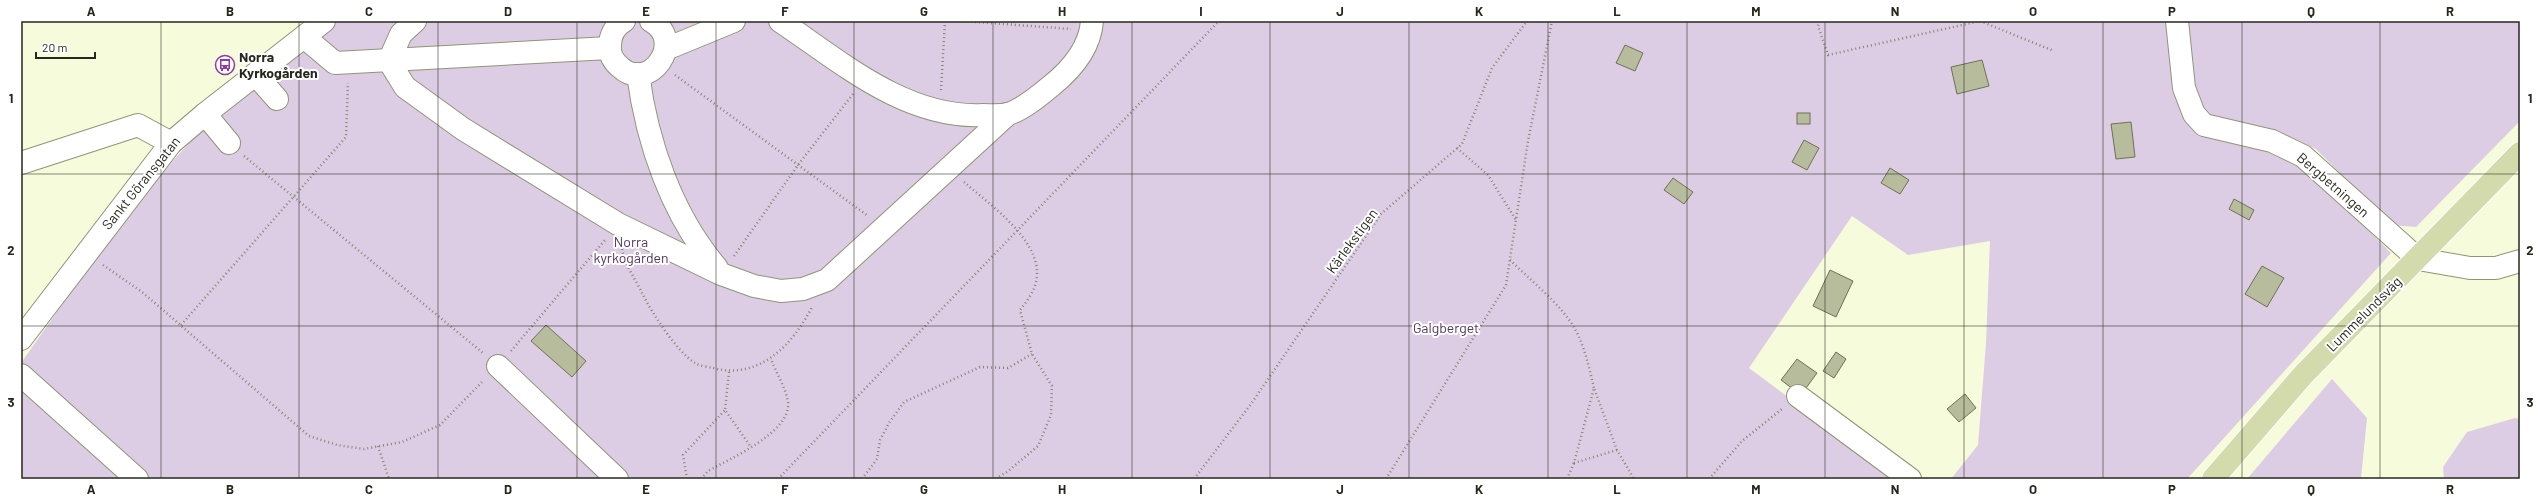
<svg xmlns="http://www.w3.org/2000/svg" width="2541" height="500" font-family="Barlow,sans-serif">
<style>
.green{fill:#ddcde4}
.building{fill:#b6bc9c;stroke:#6d7256}
.lines{fill:none;stroke-linecap:round;stroke-linejoin:round}
.minor-casing{stroke:#909577;stroke-width:24}
.major-casing{stroke:#fff;stroke-width:24}
.path{stroke:#848772;stroke-width:2.5;stroke-dasharray:1 3;stroke-linecap:butt}
.minor{stroke:#fff;stroke-width:22}
.major{stroke:#d3daac;stroke-width:22}
.grid{fill:none;stroke:#26281c;stroke-width:1;stroke-opacity:0.55}
.labels{text-anchor:middle;stroke-width:4;stroke-linejoin:round;paint-order:stroke}
.poi-label{font-size:14px;font-weight:bold;fill:#26281c;stroke:#fff;text-anchor:start}
.street-label{font-size:14px;fill:#26281c;stroke:#fff}
.park-label{font-size:14px;fill:#52365e;stroke:#fff}
.neatline{fill:none;stroke:#26281c;stroke-width:1.5}
.grid-label{font-size:13px;text-anchor:middle;font-weight:bold;fill:#26281c}
</style>
<rect width="100%" height="100%" fill="#f5fbdb"/>
<g class="green">
<polygon points="333,21 2176,21 2175,90 2188,124 2206,135 2274,150 2318,179 2391,253 2187,479 1951,479 1978,445 1986,343 1990,241 1908,255 1852,216 1749,368 1898,479 21,479 21,363 132,205 203,128"/>
<polygon points="2188,21 2520,21 2520,121 2416,227 2391,225 2316,149 2274,131 2213,118 2199,104 2189,66"/>
<polygon points="2332,379 2367,418 2361,479 2247,479"/>
<polygon points="2515,418 2520,419 2520,479 2444,479 2443,467 2467,432"/>
</g>
<g class="building">
<polygon points="1625,45 1643,53 1635,71 1616,63"/>
<polygon points="1982,60 1989,86 1957,94 1951,67"/>
<rect x="1797" y="113" width="13" height="11"/>
<polygon points="2131,122 2135,157 2116,159 2111,124"/>
<polygon points="1804,140 1819,148 1807,170 1792,162"/>
<polygon points="1890,168 1909,180 1900,194 1881,183"/>
<polygon points="1673,178 1693,192 1684,204 1664,190"/>
<polygon points="2234,199 2254,210 2249,220 2229,209"/>
<polygon points="2262,266 2284,278 2267,307 2245,294"/>
<polygon points="1830,270 1853,281 1836,317 1813,306"/>
<polygon points="546,325 586,361 572,377 531,341"/>
<polygon points="1836,352 1846,359 1834,378 1823,371"/>
<polygon points="1797,359 1817,373 1801,395 1781,380"/>
<polygon points="1965,394 1976,408 1959,422 1947,409"/>
</g>
<g class="lines">
<defs>
<g id="minor">
<polyline points="415,21 401,34 389,61 405,87 463,129 618,224 721,274 754,286 781,291 803,289 827,280 1008,114"/>
<path d="M624,21c-9,5 -14,14 -14,25 -1,8 4,16 10,21 29,27 67,-26 31,-46"/>
<path d="M780,21c61,41 126,98 203,94 8,0 17,1 25,-1 14,-4 31,-18 43,-28 20,-16 39,-38 41,-65"/>
<polyline points="2177,21 2184,88 2194,114 2204,125 2272,141 2303,156 2418,259 2470,268 2496,268 2520,261"/>
<polyline points="304,37 335,63 609,48"/>
<polyline points="666,49 734,21"/>
<polyline points="255,74 277,99"/>
<path d="M638,74c9,69 34,141 79,194"/>
<polyline points="205,114 229,143"/>
<polyline points="21,163 138,125 171,143"/>
<polyline points="21,339 171,143 205,114 324,21"/>
<polyline points="498,366 617,479"/>
<polyline points="21,375 137,479"/>
<polyline points="1798,396 1910,479"/>
</g>
<polyline id="major" points="2213,479 2303,375 2520,153"/>
</defs>
<use href="#minor" class="minor-casing"/>
<use href="#major" class="major-casing"/>
<g class="path">
<polyline points="963,21 1071,29"/>
<polyline points="1820,21 1818,26 1828,55 1980,21 2054,51"/>
<polyline points="675,75 868,216"/>
<polyline points="941,90 945,21"/>
<polyline points="1457,148 1488,175 1516,220"/>
<polyline points="244,156 483,353"/>
<path d="M964,182c25,22 74,56 73,92 0,14 -9,26 -17,36l12,44 20,32 -1,29 -13,31 -31,26 -12,7"/>
<path d="M622,249c2,15 14,31 20,44 10,20 35,59 53,70 5,3 13,4 18,5 46,12 79,-22 99,-61"/>
<polyline points="734,256 798,165 853,94"/>
<path d="M1510,260c20,20 52,45 65,69 10,18 14,39 19,59"/>
<polyline points="103,265 142,292 309,436 337,445 364,449 402,442 440,425 483,381"/>
<polyline points="181,325 346,137 348,83"/>
<polyline points="511,351 605,240"/>
<polyline points="729,372 725,410 751,447"/>
<polyline points="378,446 389,479"/>
<polyline points="1617,450 1574,463 1594,388 1617,450 1634,479"/>
<polyline points="687,479 683,455 725,410"/>
<path d="M701,479l7,-8c21,-12 84,-39 80,-69 -2,-14 -12,-29 -17,-43"/>
<polyline points="778,479 1219,21"/>
<polyline points="862,479 877,459 880,440 889,423 904,402 980,367 1008,368 1032,354"/>
<polyline points="1194,479 1251,404 1381,214 1462,144 1492,68 1527,21"/>
<polyline points="1386,479 1506,285 1528,141 1552,21"/>
<polyline points="1567,479 1574,463"/>
<polyline points="1709,479 1742,441 1782,409"/>
</g>
<use href="#minor" class="minor"/>
<use href="#major" class="major"/>
</g>
<path class="grid" d="M161,21v458M299,21v458M438,21v458M577,21v458M716,21v458M854,21v458M993,21v458M1132,21v458M1270,21v458M1409,21v458M1548,21v458M1687,21v458M1825,21v458M1964,21v458M2103,21v458M2242,21v458M2380,21v458M21,174h2499M21,326h2499"/>
<defs>
<symbol id="bus-ring" viewBox="-11 -11 22 22"><circle r="9.5" fill="#fff" stroke="#8b3aa9" stroke-width="1.5"/><path d="M-5-6H5V4H4V6H2V4H-2V6H-4V4H-5ZM-3.5-4V0h7V-4ZM-3.5 1.2v1.5H-2V1.2ZM2 1.2v1.5H3.5V1.2Z" fill="#8b3aa9"/></symbol>
</defs>
<g fill-rule="evenodd">
<use href="#bus-ring" x="214" y="54" width="22" height="22"/>
</g>
<g class="labels">
<g class="poi-label">
<text x="239" y="62">Norra<tspan x="239" dy="16">Kyrkogården</tspan></text>
</g>
<g class="street-label">
<text transform="translate(141 183) rotate(-51)" y="5">Sankt Göransgatan</text>
<text transform="translate(2333 185) rotate(41)" y="5">Bergbetningen</text>
<text transform="translate(1352 241) rotate(-54)" y="5">Kärlekstigen</text>
<text transform="translate(2364 314) rotate(-45)" y="5">Lummelundsväg</text>
</g>
<g class="park-label">
<text x="631" y="247">Norra<tspan x="631" dy="16">kyrkogården</tspan></text>
<text x="1446" y="333">Galgberget</text>
</g>
</g>
<rect width="2541" height="500" fill="none" stroke="#ffffff" stroke-width="44"/>
<path d="M36 52v6h59v-6" fill="none" stroke="#26281c" stroke-width="2"/>
<text x="42" y="52" font-size="12" fill="#26281c" stroke="#ffffff" stroke-width="3" paint-order="stroke">20 m</text>
<rect x="22" y="22" width="2497" height="456" class="neatline"/>
<g class="grid-label">
<text x="91" y="16">A</text>
<text x="230" y="16">B</text>
<text x="369" y="16">C</text>
<text x="508" y="16">D</text>
<text x="646" y="16">E</text>
<text x="785" y="16">F</text>
<text x="924" y="16">G</text>
<text x="1062" y="16">H</text>
<text x="1201" y="16">I</text>
<text x="1340" y="16">J</text>
<text x="1479" y="16">K</text>
<text x="1617" y="16">L</text>
<text x="1756" y="16">M</text>
<text x="1895" y="16">N</text>
<text x="2033" y="16">O</text>
<text x="2172" y="16">P</text>
<text x="2311" y="16">Q</text>
<text x="2450" y="16">R</text>
<text x="11" y="103">1</text>
<text x="2530" y="103">1</text>
<text x="11" y="255">2</text>
<text x="2530" y="255">2</text>
<text x="11" y="407">3</text>
<text x="2530" y="407">3</text>
<text x="91" y="494">A</text>
<text x="230" y="494">B</text>
<text x="369" y="494">C</text>
<text x="508" y="494">D</text>
<text x="646" y="494">E</text>
<text x="785" y="494">F</text>
<text x="924" y="494">G</text>
<text x="1062" y="494">H</text>
<text x="1201" y="494">I</text>
<text x="1340" y="494">J</text>
<text x="1479" y="494">K</text>
<text x="1617" y="494">L</text>
<text x="1756" y="494">M</text>
<text x="1895" y="494">N</text>
<text x="2033" y="494">O</text>
<text x="2172" y="494">P</text>
<text x="2311" y="494">Q</text>
<text x="2450" y="494">R</text>
</g>
</svg>
